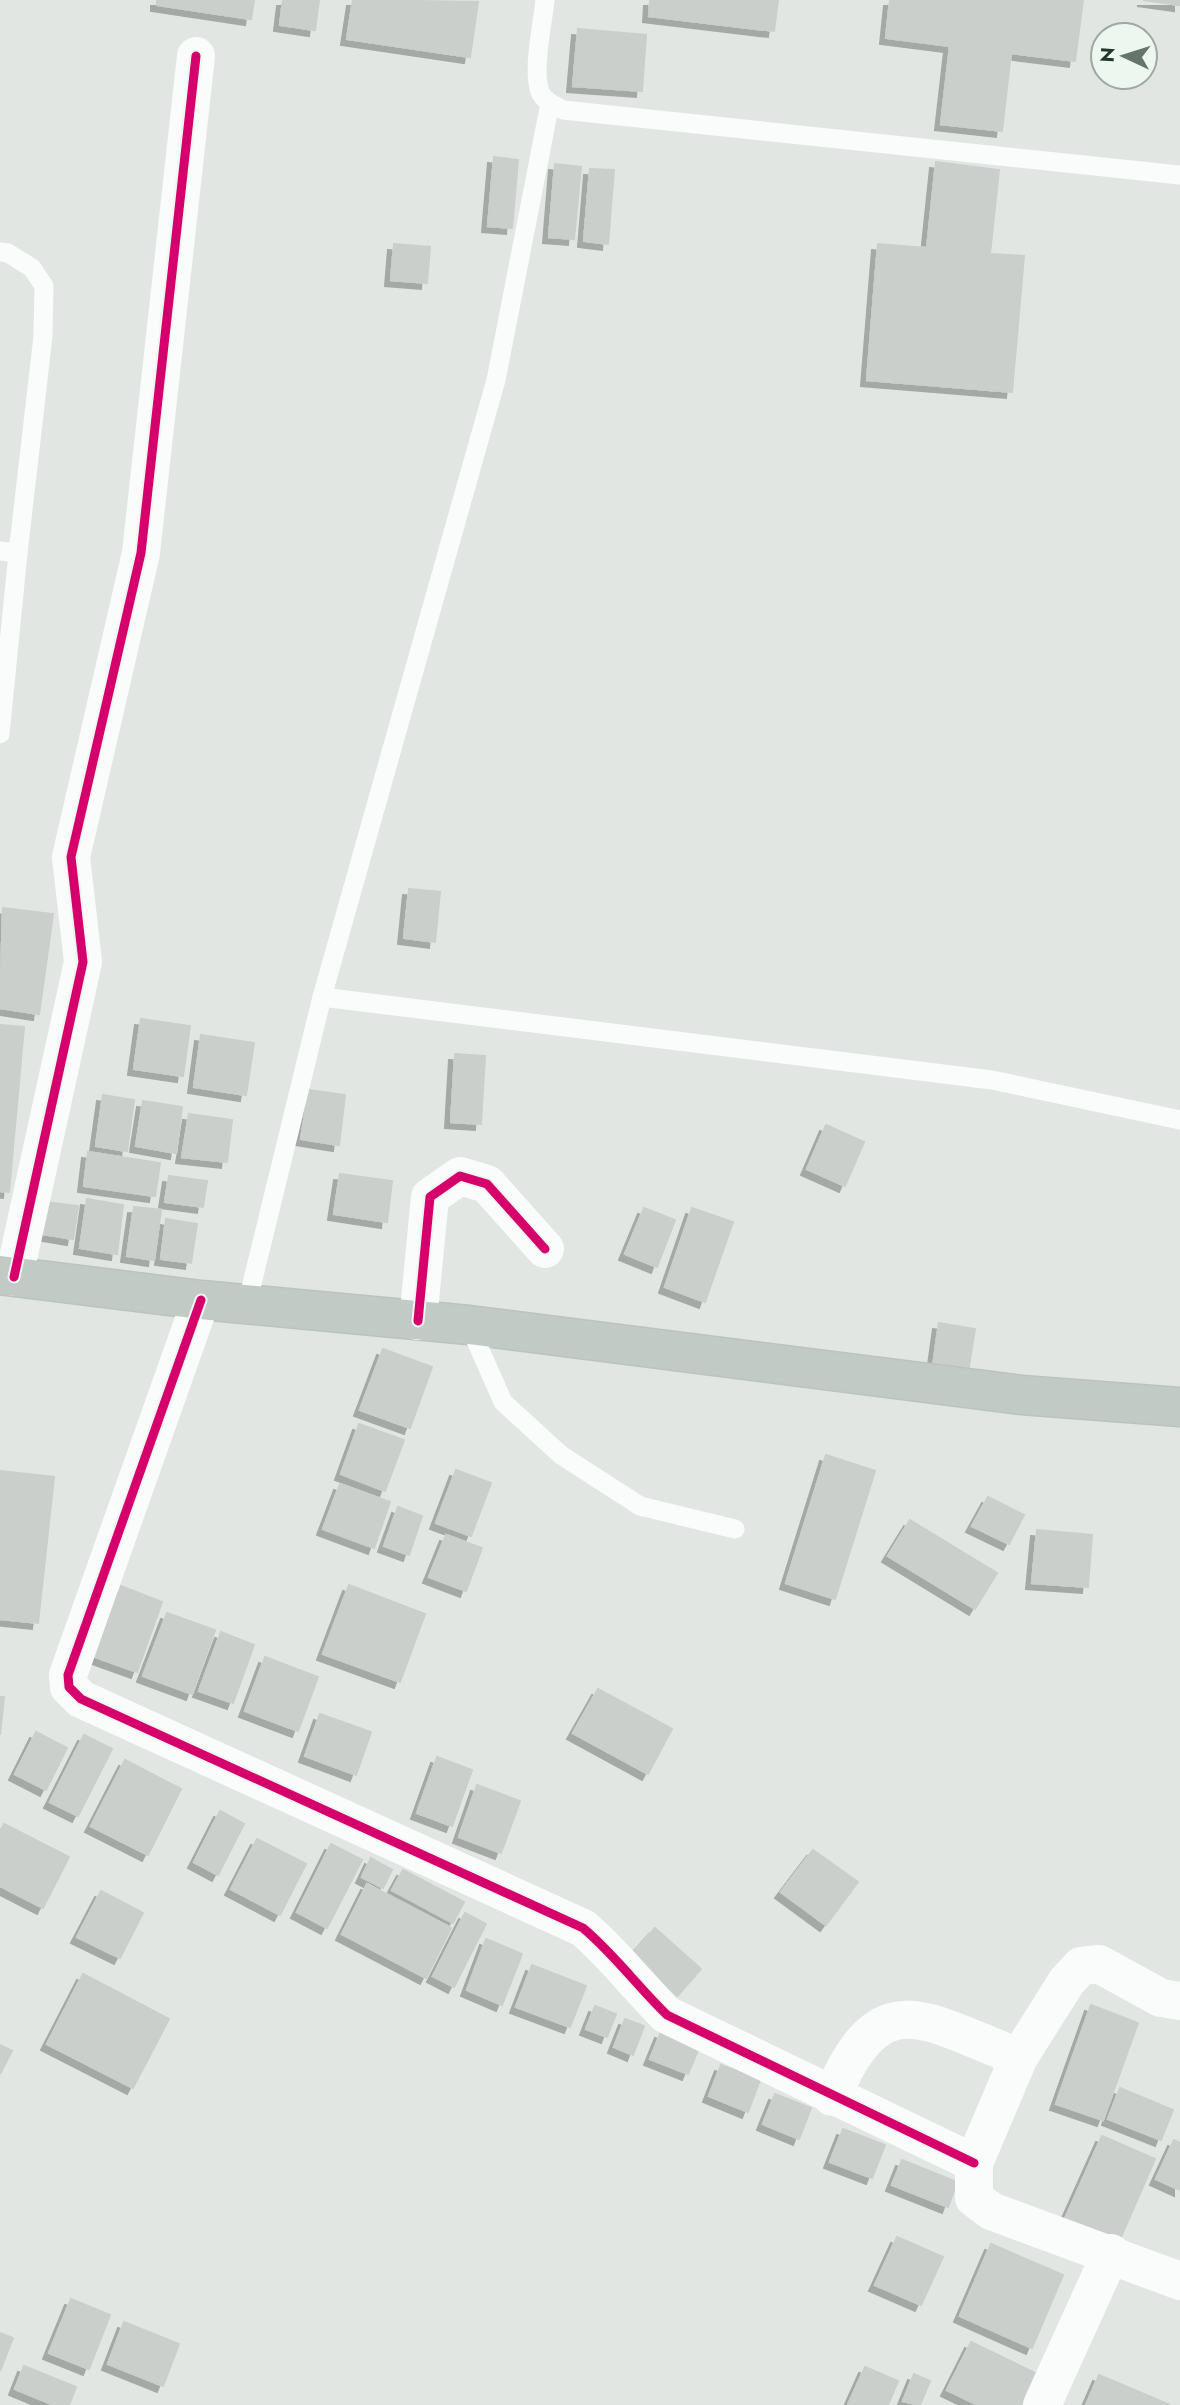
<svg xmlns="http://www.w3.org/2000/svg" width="1180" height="2405" font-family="Jost,sans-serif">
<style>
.building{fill:#cacfcc;stroke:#cacfcc;stroke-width:2;filter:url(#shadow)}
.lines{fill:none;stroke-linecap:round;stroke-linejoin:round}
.trunk-casing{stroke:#bbc3bf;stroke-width:41}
.service{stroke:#fafbfb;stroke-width:19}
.minor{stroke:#fafbfb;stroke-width:38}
.trunk{stroke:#c2cac6;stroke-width:38}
.cycleway-casing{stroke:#eef6f0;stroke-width:13}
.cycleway{stroke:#d6006c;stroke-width:9}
</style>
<defs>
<filter id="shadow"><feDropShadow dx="-6" dy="6" stdDeviation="0" flood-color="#0004"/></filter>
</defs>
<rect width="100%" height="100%" fill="#e1e6e3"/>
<g class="building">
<polygon points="157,0 254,0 251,19 157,5"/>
<polygon points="283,0 319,0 315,30 280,25"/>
<polygon points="353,0 478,2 470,57 347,39"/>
<polygon points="650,0 778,0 774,31 649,16"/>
<polygon points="890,0 1083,0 1075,61 1011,53 1002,131 941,124 950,46 886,38"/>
<polygon points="1143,0 1180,0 1180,5"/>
<polygon points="578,29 646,35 642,91 573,86"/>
<polygon points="494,157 518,160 512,228 488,226"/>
<polygon points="936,162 999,170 990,254 1024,256 1012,392 867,380 878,244 927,248"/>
<polygon points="555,164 581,167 574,239 549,237"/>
<polygon points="590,169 614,170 608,244 584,241"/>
<polygon points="394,244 430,247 427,283 391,280"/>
<polygon points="409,889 440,892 435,942 404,938"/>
<polygon points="3,908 53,914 39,1014 0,1008"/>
<polygon points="141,1019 190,1026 183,1076 134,1069"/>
<polygon points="0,1025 24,1027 9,1192 0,1191"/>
<polygon points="201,1035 254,1043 246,1095 194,1087"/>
<polygon points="455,1054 485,1056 481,1124 451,1122"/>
<polygon points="309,1090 345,1095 339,1145 301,1139"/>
<polygon points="103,1095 134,1100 127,1151 96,1146"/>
<polygon points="143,1101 182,1107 176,1153 136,1146"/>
<polygon points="189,1114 232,1120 227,1162 182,1157"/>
<polygon points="826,1125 864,1142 845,1186 807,1169"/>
<polygon points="88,1152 160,1163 155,1196 84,1186"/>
<polygon points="340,1174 392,1181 387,1222 334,1214"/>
<polygon points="169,1176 207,1181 203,1207 165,1202"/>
<polygon points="87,1199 123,1205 117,1254 80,1248"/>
<polygon points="46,1202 78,1206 73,1239 42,1234"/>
<polygon points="134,1207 161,1210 154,1260 127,1256"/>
<polygon points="644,1208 675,1220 657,1267 625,1254"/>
<polygon points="692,1208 733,1222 705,1302 665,1287"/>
<polygon points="166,1219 197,1224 191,1263 161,1259"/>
<polygon points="939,1323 975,1329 968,1372 933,1366"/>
<polygon points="383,1349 432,1367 410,1428 360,1410"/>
<polygon points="359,1424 404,1440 385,1491 341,1474"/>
<polygon points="826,1455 875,1471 835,1599 786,1583"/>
<polygon points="456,1470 491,1483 471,1536 436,1523"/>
<polygon points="0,1471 54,1477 38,1623 0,1619"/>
<polygon points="340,1484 390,1502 374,1548 323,1529"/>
<polygon points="988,1497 1024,1515 1009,1544 972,1526"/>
<polygon points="398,1507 422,1516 409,1555 384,1546"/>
<polygon points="910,1520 997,1573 975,1609 888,1556"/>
<polygon points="1037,1530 1092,1535 1088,1587 1032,1583"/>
<polygon points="446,1535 482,1548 466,1591 429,1577"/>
<polygon points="349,1585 425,1614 400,1682 323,1654"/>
<polygon points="121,1586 162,1602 137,1672 95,1657"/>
<polygon points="167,1613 215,1630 192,1694 143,1676"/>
<polygon points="221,1632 254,1645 233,1703 199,1691"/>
<polygon points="265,1657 318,1677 298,1731 245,1711"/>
<polygon points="598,1689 672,1729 648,1774 573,1733"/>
<polygon points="0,1697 4,1697 0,1735"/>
<polygon points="320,1714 371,1732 356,1775 305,1756"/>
<polygon points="36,1732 67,1748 46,1790 15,1774"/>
<polygon points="84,1735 112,1749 78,1816 50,1802"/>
<polygon points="437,1757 472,1770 452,1826 417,1813"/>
<polygon points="125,1760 181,1789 148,1855 91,1826"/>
<polygon points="477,1785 520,1801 501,1853 459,1837"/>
<polygon points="220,1811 244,1824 218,1875 194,1862"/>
<polygon points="4,1824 69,1857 43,1908 0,1886 0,1831"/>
<polygon points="257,1839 306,1864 280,1915 231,1889"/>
<polygon points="331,1844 362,1860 327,1928 297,1912"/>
<polygon points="813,1850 858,1882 826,1925 781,1892"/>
<polygon points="371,1858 392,1870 383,1888 362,1877"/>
<polygon points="403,1870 464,1902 453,1923 392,1890"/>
<polygon points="367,1884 451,1928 426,1978 342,1934"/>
<polygon points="101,1891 143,1913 120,1958 77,1937"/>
<polygon points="465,1913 486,1924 454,1987 433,1976"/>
<polygon points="655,1928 701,1969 671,2003 625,1962"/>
<polygon points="486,1939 522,1954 502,2005 467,1990"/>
<polygon points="532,1965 586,1986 570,2027 516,2007"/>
<polygon points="83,1974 169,2019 133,2088 47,2044"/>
<polygon points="1091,2005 1138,2023 1103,2120 1056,2104"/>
<polygon points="595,2006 616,2014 607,2037 586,2029"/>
<polygon points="625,2019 644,2026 633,2055 614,2047"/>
<polygon points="661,2032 699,2048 688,2074 650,2059"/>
<polygon points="0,2045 12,2051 0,2074"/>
<polygon points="721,2065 760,2080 748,2112 709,2096"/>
<polygon points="1120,2088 1173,2110 1161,2140 1108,2119"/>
<polygon points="775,2094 811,2108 799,2139 763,2124"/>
<polygon points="843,2129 885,2145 872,2178 830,2162"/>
<polygon points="1102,2136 1155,2159 1118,2244 1064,2221"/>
<polygon points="1174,2140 1180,2143 1180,2190 1156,2179"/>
<polygon points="902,2160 957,2182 948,2207 892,2185"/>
<polygon points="897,2237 943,2257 921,2305 875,2285"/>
<polygon points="991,2244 1063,2275 1032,2348 960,2316"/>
<polygon points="71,2299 110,2315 89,2369 49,2353"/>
<polygon points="124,2322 179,2344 163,2386 108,2364"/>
<polygon points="0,2333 13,2338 0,2371"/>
<polygon points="971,2342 1037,2374 1022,2405 978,2405 947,2390"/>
<polygon points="24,2366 76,2387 69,2405 54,2405 15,2389"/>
<polygon points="865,2367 898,2381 888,2405 848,2405"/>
<polygon points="914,2374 930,2381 920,2405 903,2401"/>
<polygon points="1099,2375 1170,2405 1086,2405"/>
</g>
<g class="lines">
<defs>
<polyline id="trunk" points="0,1275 201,1300 469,1325 1022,1395 1180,1407"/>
</defs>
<use href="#trunk" class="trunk-casing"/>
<g class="service">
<path d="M545,0c-2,23 -14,73 -4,94 5,8 14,12 22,16l617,65"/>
<polyline points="0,252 8,253 32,268 44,286 43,336 18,553"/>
<polyline points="0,551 18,553 0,734"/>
<polyline points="322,997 992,1080 1180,1120"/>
<polyline points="247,1304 322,997 496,380 550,103"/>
<polyline points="469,1325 503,1402 561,1455 640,1506 735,1529"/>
</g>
<g class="minor">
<polyline points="14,1277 83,962 71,857 141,553 196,56"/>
<path d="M201,1300l-133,375 1,12 12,12 502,229c31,26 55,59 84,87l307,148"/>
<polyline points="418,1321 430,1197 460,1176 487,1184 545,1249"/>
<polyline points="1019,2057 974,2163 974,2198 991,2211 1180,2281"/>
<path d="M832,2097c49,-120 96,-73 187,-40l48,-76 14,-15 18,-2 62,34 19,3"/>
<polyline points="1042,2405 1111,2253"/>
</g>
<use href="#trunk" class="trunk"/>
<defs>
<g id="cycleway">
<polyline points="14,1277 83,962 71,857 141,553 196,56"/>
<path d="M201,1300l-133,375 1,12 12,12 502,229c31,26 55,59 84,87l307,148"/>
<polyline points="418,1321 430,1197 460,1176 487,1184 545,1249"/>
</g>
</defs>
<use href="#cycleway" class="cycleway-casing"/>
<use href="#cycleway" class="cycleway"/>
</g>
<g transform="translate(1124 56) rotate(274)"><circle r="33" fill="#eef6f0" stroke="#9caaa2" stroke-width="2"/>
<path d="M0-5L12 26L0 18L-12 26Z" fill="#64756c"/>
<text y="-10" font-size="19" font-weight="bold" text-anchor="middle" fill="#20382c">N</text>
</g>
</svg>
